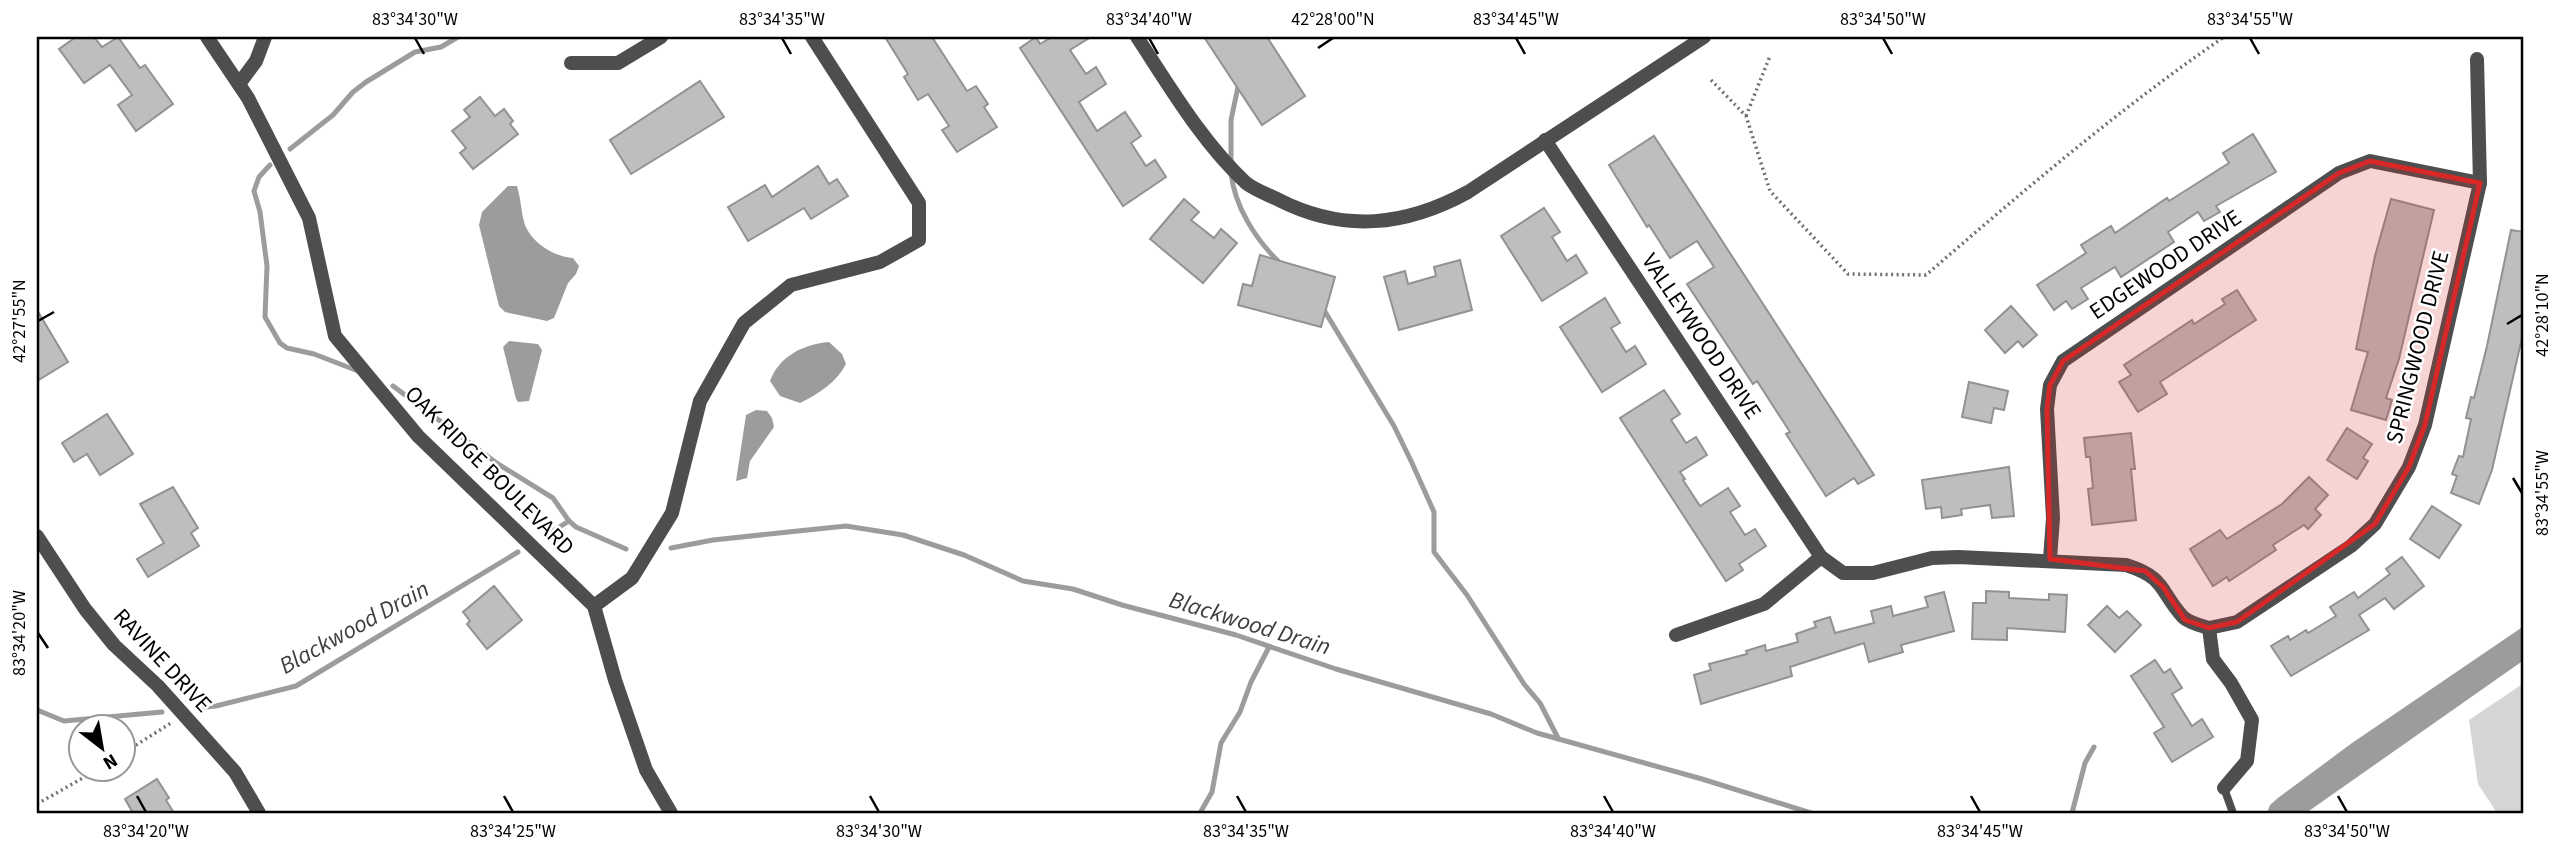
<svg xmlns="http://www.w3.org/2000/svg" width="2561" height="850" font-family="'Source Sans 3',sans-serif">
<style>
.green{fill:#d5d5d5}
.water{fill:#9c9c9c}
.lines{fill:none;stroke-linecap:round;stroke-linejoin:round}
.stream{stroke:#9c9c9c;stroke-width:5}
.building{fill:#bebebe;stroke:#929292;stroke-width:2}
.path{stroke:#707070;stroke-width:3.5;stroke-dasharray:2 3.5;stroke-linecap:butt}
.lane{stroke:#4e4e4e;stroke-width:8}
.street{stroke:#4e4e4e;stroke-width:14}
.marked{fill:#d62828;fill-opacity:0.2;stroke:#d62828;stroke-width:5;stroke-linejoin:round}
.ticks{fill:none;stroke:#000;stroke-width:2.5}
.labels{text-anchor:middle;stroke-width:5;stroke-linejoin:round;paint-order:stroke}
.street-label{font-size:23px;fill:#000;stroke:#fff}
.water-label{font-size:24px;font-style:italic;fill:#3d3d3d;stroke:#fff}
.neatline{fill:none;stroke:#000;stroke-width:2.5}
.ticks-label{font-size:18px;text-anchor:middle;fill:#000}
</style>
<rect width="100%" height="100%" fill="#fff"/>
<polygon class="green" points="2524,683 2524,813 2497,813 2478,784 2469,720"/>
<g class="water">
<path d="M508,186h9c4,13 4,27 8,39 7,18 30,32 48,33l6,8 -3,8 -8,9 -14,35 -7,3 -42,-9 -6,-6 -20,-81 3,-13z"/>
<polygon points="509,341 538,344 542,350 529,401 518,402 516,399 503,347"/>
<path d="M829,342l13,12 4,10c-9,18 -28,30 -46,39l-20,-7 -10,-15c9,-25 34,-37 59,-39z"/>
<polygon points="756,410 767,411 772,418 774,427 750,461 747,478 736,481 746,415"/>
<polygon points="2524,626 2524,660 2306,813 2267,813 2270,805 2278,798 2352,743"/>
</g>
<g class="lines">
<g class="stream">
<polyline points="290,149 333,115 353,92 366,82 415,52 441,47 458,37"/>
<polyline points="1231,162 1231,120 1239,82"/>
<polyline points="270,165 259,177 254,191 260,212 267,266 265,317 280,343 287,348 314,354 358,371"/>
<path d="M1231,172c3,34 25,68 49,91"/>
<polyline points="1321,305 1394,426 1412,463 1434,512 1434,552 1467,595 1524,684 1540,703 1558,738"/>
<polyline points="393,386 498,464 553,498 569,521 576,527 626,549"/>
<polyline points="545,536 569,521"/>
<polyline points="671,548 713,540 846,526 903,535 964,555 1023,581 1073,589 1122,605 1236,635 1336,669 1491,714 1537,733 1702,779 1811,813"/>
<polyline points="197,708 216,706 296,686 518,552"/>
<polyline points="37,710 64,721 162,712"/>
<polyline points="1200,813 1212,792 1221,743 1240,712 1251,682 1269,647"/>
<polyline points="2072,813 2085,763 2094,747"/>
</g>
</g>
<g class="building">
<polygon points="76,37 94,37 102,47 118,37 140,68 145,65 173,104 136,131 118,105 132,95 110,65 84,83 59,49"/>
<polygon points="885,37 932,37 967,91 976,86 988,104 984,107 997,127 957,152 942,130 949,126 928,94 918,100 904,77 908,74"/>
<polygon points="1036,37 1040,44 1052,37 1091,37 1070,50 1086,74 1096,67 1106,84 1079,102 1097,131 1125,112 1141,136 1131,143 1146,166 1155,160 1166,177 1123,206 1020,48"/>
<polygon points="1204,37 1267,37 1305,96 1262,125"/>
<polygon points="700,81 724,117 631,174 610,140"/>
<polygon points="480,97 495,116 504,109 513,121 510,124 518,134 473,169 460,153 466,148 452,131 470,117 464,110"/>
<polygon points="2253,134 2276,172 2216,206 2220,212 2204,221 2198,212 2168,232 2174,242 2121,277 2115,267 2081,288 2088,299 2072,309 2066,301 2054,310 2037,285 2086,253 2081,245 2111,226 2115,233 2167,198 2169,201 2229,163 2223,153"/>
<polygon points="1654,136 1874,475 1858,484 1854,478 1826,496 1786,434 1790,432 1757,381 1753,384 1687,284 1714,267 1697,241 1670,258 1649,225 1647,227 1609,165"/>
<polygon points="818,166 829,184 837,179 848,196 811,219 804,208 748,241 728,207 765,185 772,197"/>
<polygon points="1184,199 1199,212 1191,220 1214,238 1221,229 1237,243 1203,283 1150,239"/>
<polygon points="2391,199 2434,210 2399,359 2386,398 2392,400 2386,420 2351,410 2368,352 2356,349 2375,256"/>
<polygon points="1544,208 1560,232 1552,237 1567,261 1576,255 1587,273 1542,301 1501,236"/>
<polygon points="2511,230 2524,232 2524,329 2492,470 2479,504 2451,493 2457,476 2452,474 2459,456 2463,457 2471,419 2466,418 2471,397 2474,398 2487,346"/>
<polygon points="1260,255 1335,277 1321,327 1238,305 1243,284 1252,286"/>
<polygon points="1460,260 1472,310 1399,330 1384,277 1405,271 1408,284 1436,276 1434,267"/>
<polygon points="2237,290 2256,320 2160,382 2167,394 2138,412 2119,382 2131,375 2124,365 2192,320 2194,324 2225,304 2222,299"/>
<polygon points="1605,298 1620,323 1611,328 1626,352 1635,346 1646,364 1602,392 1560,327"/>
<polygon points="2011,306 2037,335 2023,347 2018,341 2005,353 1985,330"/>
<polygon points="37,310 68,362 37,381"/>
<polygon points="1969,382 2008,391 2004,410 1994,408 1991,423 1962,417"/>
<polygon points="1664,390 1680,414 1671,420 1686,443 1696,437 1707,455 1680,472 1685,479 1683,480 1700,506 1728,488 1740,506 1730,512 1745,535 1755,529 1766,546 1739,564 1743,570 1726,581 1620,418"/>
<polygon points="107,414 133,454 100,475 87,454 74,462 62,443"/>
<polygon points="2347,428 2372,444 2363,458 2368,461 2357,479 2327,460"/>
<polygon points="2131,433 2135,469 2131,469 2136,520 2092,525 2088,489 2093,488 2090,457 2086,457 2084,438"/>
<polygon points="2009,467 2014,516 1992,518 1990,505 1961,509 1962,515 1942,518 1941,507 1926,509 1922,480"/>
<polygon points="2309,477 2328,495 2315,509 2321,515 2308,529 2304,525 2273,545 2276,550 2246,570 2229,581 2227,577 2213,586 2190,549 2220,530 2227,539 2282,504"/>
<polygon points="173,487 198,528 191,533 199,546 148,577 137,559 164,543 140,504"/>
<polygon points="2432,506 2461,525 2439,558 2410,539"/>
<polygon points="2402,557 2424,586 2394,609 2385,598 2359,615 2369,630 2291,676 2271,646 2288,636 2290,640 2306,630 2308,633 2336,616 2330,607 2354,592 2358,598 2390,574 2386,569"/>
<polygon points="494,586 522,620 487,649 467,624 470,621 463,612"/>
<polygon points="1986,591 2009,592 2009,598 2049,600 2049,594 2067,595 2065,632 2007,628 2007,640 1972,639 1973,603 1986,603"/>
<polygon points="1944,592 1954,631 1901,645 1903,652 1869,662 1864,643 1790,667 1792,676 1701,704 1694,675 1711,670 1709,664 1747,654 1746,651 1765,645 1766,651 1798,642 1796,634 1816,627 1814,622 1830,617 1835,633 1874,623 1871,611 1891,606 1893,616 1928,607 1925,597"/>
<polygon points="2107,606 2119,618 2127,611 2141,625 2115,652 2088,625"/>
<polygon points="2155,660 2164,673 2170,669 2182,688 2172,694 2192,726 2202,719 2213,737 2172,762 2154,733 2164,727 2131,676"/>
<polygon points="157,779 169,798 166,800 174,813 133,813 125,799"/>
</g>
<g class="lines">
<g class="path">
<path d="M1711,80l35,36 24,75 78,83 78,1c96,-83 193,-166 298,-238"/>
<polyline points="1746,116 1770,56"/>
<polyline points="122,754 171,723"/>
<polyline points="37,804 97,770"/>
</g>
<polyline class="lane" points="2224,788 2233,813"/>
<g class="street">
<polyline points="207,37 248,98 309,218 335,336 418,436 594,606 615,680 646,770 671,813"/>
<path d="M1137,37c33,50 65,105 109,146 9,7 23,12 33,17 65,33 127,26 189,-8l236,-155"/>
<polyline points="571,63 618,63 661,37"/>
<polyline points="239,84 256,61 265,37"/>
<path d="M1545,140l276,417 22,16h30l59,-15 26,-1 168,8c41,13 33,26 57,52 6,6 19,9 26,11l4,31 18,24 21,37 -5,41 -23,27"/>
<polyline points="37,536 85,609 114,645 158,686 235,772 259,813"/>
<polyline points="2050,559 2053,518 2047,409 2050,385 2063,361 2339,173 2370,161 2480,183"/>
<polyline points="594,606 632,578 672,513 700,401 744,323 791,285 880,262 919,240 919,203 812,37"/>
<polyline points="2209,628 2237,622 2351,546 2375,524 2409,467 2425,425 2480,183 2477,59"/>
<polyline points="1676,635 1764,604 1821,557"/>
</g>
</g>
<path class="marked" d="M2370,161l110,22 -55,242 -16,42 -34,57 -138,98 -28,6 -24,-8 -22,-33 -18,-16 -95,-12 -3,-150 3,-24 13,-24 276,-188z"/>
<path class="ticks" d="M415,38l9,16M782,38l9,16M1149,38l9,16M1516,38l9,16M1883,38l9,16M2250,38l9,16M1318,48l15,-10M38,321l16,-9M2507,324l15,-9M2513,478l9,15M38,633l10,15M137,796l9,16M504,796l9,16M870,796l9,16M1237,796l9,16M1604,796l9,16M1971,796l9,16M2338,796l9,16"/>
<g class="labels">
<g class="street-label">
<text transform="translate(2165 264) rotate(-34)" y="8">EDGEWOOD DRIVE</text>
<text transform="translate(1702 336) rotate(56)" y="8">VALLEYWOOD DRIVE</text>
<text transform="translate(2417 347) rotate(-76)" y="8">SPRINGWOOD DRIVE</text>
<text transform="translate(490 470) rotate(45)" y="8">OAK RIDGE BOULEVARD</text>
<text transform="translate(163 660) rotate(47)" y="8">RAVINE DRIVE</text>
</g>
<g class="water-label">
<text transform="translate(1250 623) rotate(17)" y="8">Blackwood Drain</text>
<text transform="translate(354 627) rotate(-29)" y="8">Blackwood Drain</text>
</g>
</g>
<rect width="2561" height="850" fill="none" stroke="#ffffff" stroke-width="77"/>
<g transform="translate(102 748) rotate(149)"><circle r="33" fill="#ffffff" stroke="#999999" stroke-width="2"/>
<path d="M0-5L12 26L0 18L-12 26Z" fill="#000000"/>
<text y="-10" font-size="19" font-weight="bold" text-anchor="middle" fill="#000000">N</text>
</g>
<rect x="38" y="38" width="2484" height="774" class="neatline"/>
<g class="ticks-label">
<text x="415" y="25">83°34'30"W</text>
<text x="782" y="25">83°34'35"W</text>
<text x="1149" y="25">83°34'40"W</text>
<text x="1333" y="25">42°28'00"N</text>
<text x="1516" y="25">83°34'45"W</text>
<text x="1883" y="25">83°34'50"W</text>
<text x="2250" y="25">83°34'55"W</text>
<text transform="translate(2542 315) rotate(-90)" y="6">42°28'10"N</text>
<text transform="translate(19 321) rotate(-90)" y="6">42°27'55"N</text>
<text transform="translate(2542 493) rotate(-90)" y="6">83°34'55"W</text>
<text transform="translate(19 633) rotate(-90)" y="6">83°34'20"W</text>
<text x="146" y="837">83°34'20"W</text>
<text x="513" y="837">83°34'25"W</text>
<text x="879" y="837">83°34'30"W</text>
<text x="1246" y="837">83°34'35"W</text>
<text x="1613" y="837">83°34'40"W</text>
<text x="1980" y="837">83°34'45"W</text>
<text x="2347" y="837">83°34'50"W</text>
</g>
</svg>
